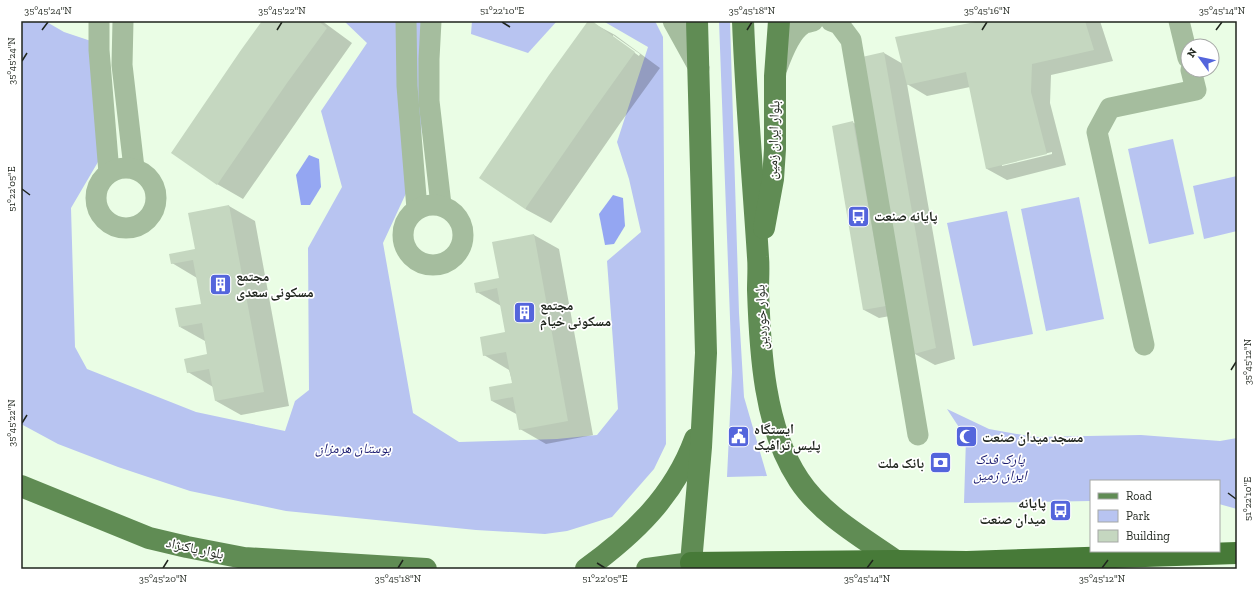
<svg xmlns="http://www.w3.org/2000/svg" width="1258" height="590" font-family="'Zilla Slab','Noto Naskh Arabic',serif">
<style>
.green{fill:#b8c4f1}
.water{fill:#94a6f2}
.shadow{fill:#0003;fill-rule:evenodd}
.building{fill:#c5d7c0}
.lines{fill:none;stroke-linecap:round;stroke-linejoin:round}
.minor{stroke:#a5bd9e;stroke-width:21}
.major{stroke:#608c54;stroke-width:22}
.highway{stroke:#477a38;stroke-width:22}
.ticks{fill:none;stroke:#1f251d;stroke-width:1.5}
.labels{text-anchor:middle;stroke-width:3.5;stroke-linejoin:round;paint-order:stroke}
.street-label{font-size:14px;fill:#1f251d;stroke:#fff}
.poi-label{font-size:14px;font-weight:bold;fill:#1f251d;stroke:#fff;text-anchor:start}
.park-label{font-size:14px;font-style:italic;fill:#1a1b70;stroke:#fff}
.neatline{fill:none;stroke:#1f251d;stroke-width:1.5}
.ticks-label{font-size:10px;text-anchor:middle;fill:#1f251d}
</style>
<rect width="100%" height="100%" fill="#eafde5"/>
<g class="green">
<polygon points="21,21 45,21 64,32 100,44 105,150 71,208 75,347 87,369 196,412 285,431 295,401 309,390 308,248 342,187 321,111 367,43 344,21 426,21 420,163 383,243 413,413 459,442 557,439 597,435 618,409 607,261 641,232 629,179 617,142 648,47 603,21 655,21 663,37 666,444 654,469 612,517 567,531 545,534 476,530 286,511 190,491 118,467 58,444 21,424"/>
<polygon points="472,21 557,21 528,53 471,34"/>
<polygon points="719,21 730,21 739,313 744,397 767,476 727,477 732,372"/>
<polygon points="1173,139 1194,234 1149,244 1128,149"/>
<polygon points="1237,176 1237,231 1204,239 1193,186"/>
<polygon points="1079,197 1104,319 1046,331 1021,209"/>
<polygon points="1007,211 1033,334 973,346 947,223"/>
<polygon points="947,409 989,429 1034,437 1141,435 1220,441 1237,438 1237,509 1219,504 1219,481 1091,481 1091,501 964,503 966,438"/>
</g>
<g class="water">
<polygon points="309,155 319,159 321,187 310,205 301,205 296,175"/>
<polygon points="613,195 623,198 625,226 614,244 605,245 599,214"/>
</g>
<g class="shadow">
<polygon points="263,21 322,21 352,43 313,98 243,199 217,184"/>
<path d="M589,21l26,14 45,33 -39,54 -70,101 -26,-14zM613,35l27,19 -1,2 -26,-19z"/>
<path d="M987,21h113l13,40 -62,14 -1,28 16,62 -59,15 -20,-11 -17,-82 -43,9 -20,-12 48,275 -20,6 -20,-11 -52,-296 21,-5 19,11zM1052,152v2l-50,12v-2z"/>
<polygon points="852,122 868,130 901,314 879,318 864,310"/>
<polygon points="229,206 255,221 289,406 241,415 216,401 213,387 188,372 209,355 205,341 180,327 202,304 197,278 172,263 196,250"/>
<polygon points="534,235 559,249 593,435 546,444 520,429 518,415 492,401 490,388 513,384 509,370 484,355 506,333 501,306 477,292 500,279"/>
</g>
<g class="building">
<polygon points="262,21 318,21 327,28 287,83 217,185 171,153 241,50"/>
<polygon points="588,21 592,21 635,52 595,108 525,209 479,178 549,75"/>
<polygon points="981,21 1085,21 1094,50 1032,64 1031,92 1047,154 986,169 966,72 907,85 895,37"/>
<polygon points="884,52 936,348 914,354 862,57"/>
<polygon points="853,121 886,306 863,310 832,126"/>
<polygon points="229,205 264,392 215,401 209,369 187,373 184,359 207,354 202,323 179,327 175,308 201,304 193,260 171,264 169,254 195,249 188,213"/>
<polygon points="534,234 568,421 519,430 513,397 491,401 489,387 512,383 506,352 483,356 480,337 505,332 497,288 476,293 474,283 499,278 492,242"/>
</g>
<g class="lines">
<g class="minor">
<polyline points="99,21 99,50 109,173"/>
<polyline points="123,21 122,65 134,168"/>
<polyline points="406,21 407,86 417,209"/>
<polyline points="431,21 429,59 429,101 441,205"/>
<polyline points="673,21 699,68"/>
<polyline points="831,21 839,24 851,40 918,435"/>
<polyline points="1179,21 1188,58"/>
<path d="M777,68c5,-14 13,-36 26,-44 3,-2 7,-2 10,-3"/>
<circle cx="126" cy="198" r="30"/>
<circle cx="433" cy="235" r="30"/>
<polyline points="1144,345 1097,132 1110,108 1196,90 1191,70"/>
</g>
<g class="major">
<path d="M743,21c3,79 10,157 15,236 1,11 0,22 0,33 2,61 6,138 41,190 23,35 63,57 97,81"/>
<polyline points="764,228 773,179 775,149 775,76 779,21"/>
<polyline points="21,486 149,538 187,547 244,558 426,569"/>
<path d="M586,569c48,-35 88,-73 109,-130"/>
<polyline points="647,569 691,563 701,447 706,353 697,21"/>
</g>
<polyline class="highway" points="691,563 896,561 967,562 1237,553"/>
</g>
<path class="ticks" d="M502,22l8,5M42,30l6,-8M277,30l5,-8M747,30l5,-8M982,30l5,-8M1216,30l6,-8M22,61l5,-8M22,189l8,6M1231,370l5,-8M22,423l5,-8M1228,493l8,6M597,563l8,5M163,568l5,-8M398,568l5,-8M867,568l6,-8M1102,568l6,-8"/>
<defs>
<symbol id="bus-square" viewBox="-11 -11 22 22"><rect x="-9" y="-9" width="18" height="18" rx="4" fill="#5465dc" stroke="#fff"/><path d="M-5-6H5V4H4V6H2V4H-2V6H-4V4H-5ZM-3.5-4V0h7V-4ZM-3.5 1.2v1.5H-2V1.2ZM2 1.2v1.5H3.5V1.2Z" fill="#fff"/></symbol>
<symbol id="building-square" viewBox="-11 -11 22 22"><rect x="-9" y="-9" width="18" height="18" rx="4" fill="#5465dc" stroke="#fff"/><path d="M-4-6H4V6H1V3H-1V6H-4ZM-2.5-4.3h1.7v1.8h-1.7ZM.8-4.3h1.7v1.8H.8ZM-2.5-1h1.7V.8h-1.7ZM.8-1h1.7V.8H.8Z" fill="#fff"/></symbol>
<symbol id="civic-square" viewBox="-11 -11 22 22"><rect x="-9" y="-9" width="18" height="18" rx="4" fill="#5465dc" stroke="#fff"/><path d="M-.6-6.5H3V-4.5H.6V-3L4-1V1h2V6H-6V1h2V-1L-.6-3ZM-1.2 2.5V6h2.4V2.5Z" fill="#fff"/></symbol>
<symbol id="mosque-square" viewBox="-11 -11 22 22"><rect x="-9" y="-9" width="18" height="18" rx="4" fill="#5465dc" stroke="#fff"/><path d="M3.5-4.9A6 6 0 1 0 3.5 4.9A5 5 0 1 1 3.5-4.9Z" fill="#fff"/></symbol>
<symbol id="bank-square" viewBox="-11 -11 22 22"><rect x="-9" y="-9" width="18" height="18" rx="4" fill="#5465dc" stroke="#fff"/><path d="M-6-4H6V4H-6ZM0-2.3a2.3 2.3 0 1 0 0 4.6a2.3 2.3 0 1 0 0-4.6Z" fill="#fff"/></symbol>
</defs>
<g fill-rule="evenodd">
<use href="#bus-square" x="846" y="204" width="25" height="25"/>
<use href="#building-square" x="208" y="272" width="25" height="25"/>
<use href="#building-square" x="512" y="300" width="25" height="25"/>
<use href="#civic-square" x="726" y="424" width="25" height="25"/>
<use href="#mosque-square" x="954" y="424" width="25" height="25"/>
<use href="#bank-square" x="928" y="450" width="25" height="25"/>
<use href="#bus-square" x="1048" y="498" width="25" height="25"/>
</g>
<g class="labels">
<g class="street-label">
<text transform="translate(773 140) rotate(-88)" y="5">بلوار ایران زمین</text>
<text transform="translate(761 317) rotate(-93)" y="5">بلوار خوردین</text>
<text transform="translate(195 548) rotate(12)" y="5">بلوار پاکنژاد</text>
</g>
<g class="poi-label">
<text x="874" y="221">پایانه صنعت</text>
<text x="236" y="281">مجتمع<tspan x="236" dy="16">مسکونی سعدی</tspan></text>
<text x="540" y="310">مجتمع<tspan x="540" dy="16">مسکونی خیام</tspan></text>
<text x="754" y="434">ایستگاه<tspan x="754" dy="16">پلیس ترافیک</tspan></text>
<text x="982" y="442">مسجد میدان صنعت</text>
<text x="924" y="468" text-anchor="end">بانک ملت</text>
<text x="1046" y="508" text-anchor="end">پایانه<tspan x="1046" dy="16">میدان صنعت</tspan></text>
</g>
<g class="park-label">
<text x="353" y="453">بوستان هرمزان</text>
<text x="1000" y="464">پارک فدک<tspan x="1000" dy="16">ایران زمین</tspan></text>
</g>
</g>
<rect width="1258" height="590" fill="none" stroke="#ffffff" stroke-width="44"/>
<rect x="1090" y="480" width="130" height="72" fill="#ffffff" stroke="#a5a8a5"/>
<rect x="1098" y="493" width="20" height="6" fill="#608c54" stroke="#a5a8a5"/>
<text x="1126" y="500" font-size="12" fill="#1f251d">Road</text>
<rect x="1098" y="510" width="20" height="12" fill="#b8c4f1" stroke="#a5a8a5"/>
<text x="1126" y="520" font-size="12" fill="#1f251d">Park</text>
<rect x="1098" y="530" width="20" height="12" fill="#c5d7c0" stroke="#a5a8a5"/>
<text x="1126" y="540" font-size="12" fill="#1f251d">Building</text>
<g transform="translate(1200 58) rotate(303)"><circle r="19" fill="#ffffff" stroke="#a5a8a5"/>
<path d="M0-3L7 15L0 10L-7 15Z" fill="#5465dc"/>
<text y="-6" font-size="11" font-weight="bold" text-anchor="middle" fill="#1f251d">N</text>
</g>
<rect x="22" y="22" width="1214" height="546" class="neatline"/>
<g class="ticks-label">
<text x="48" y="14">35°45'24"N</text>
<text x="282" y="14">35°45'22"N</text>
<text x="502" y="14">51°22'10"E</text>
<text x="752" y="14">35°45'18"N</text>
<text x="987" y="14">35°45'16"N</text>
<text x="1222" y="14">35°45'14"N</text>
<text transform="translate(11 61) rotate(-90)" y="4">35°45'24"N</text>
<text transform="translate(11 189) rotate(-90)" y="4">51°22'05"E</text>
<text transform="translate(1247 362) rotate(-90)" y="4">35°45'12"N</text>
<text transform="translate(11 423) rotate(-90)" y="4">35°45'22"N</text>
<text transform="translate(1247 499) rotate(-90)" y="4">51°22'10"E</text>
<text x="163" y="582">35°45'20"N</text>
<text x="398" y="582">35°45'18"N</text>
<text x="605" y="582">51°22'05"E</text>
<text x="867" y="582">35°45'14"N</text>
<text x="1102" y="582">35°45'12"N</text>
</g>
</svg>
